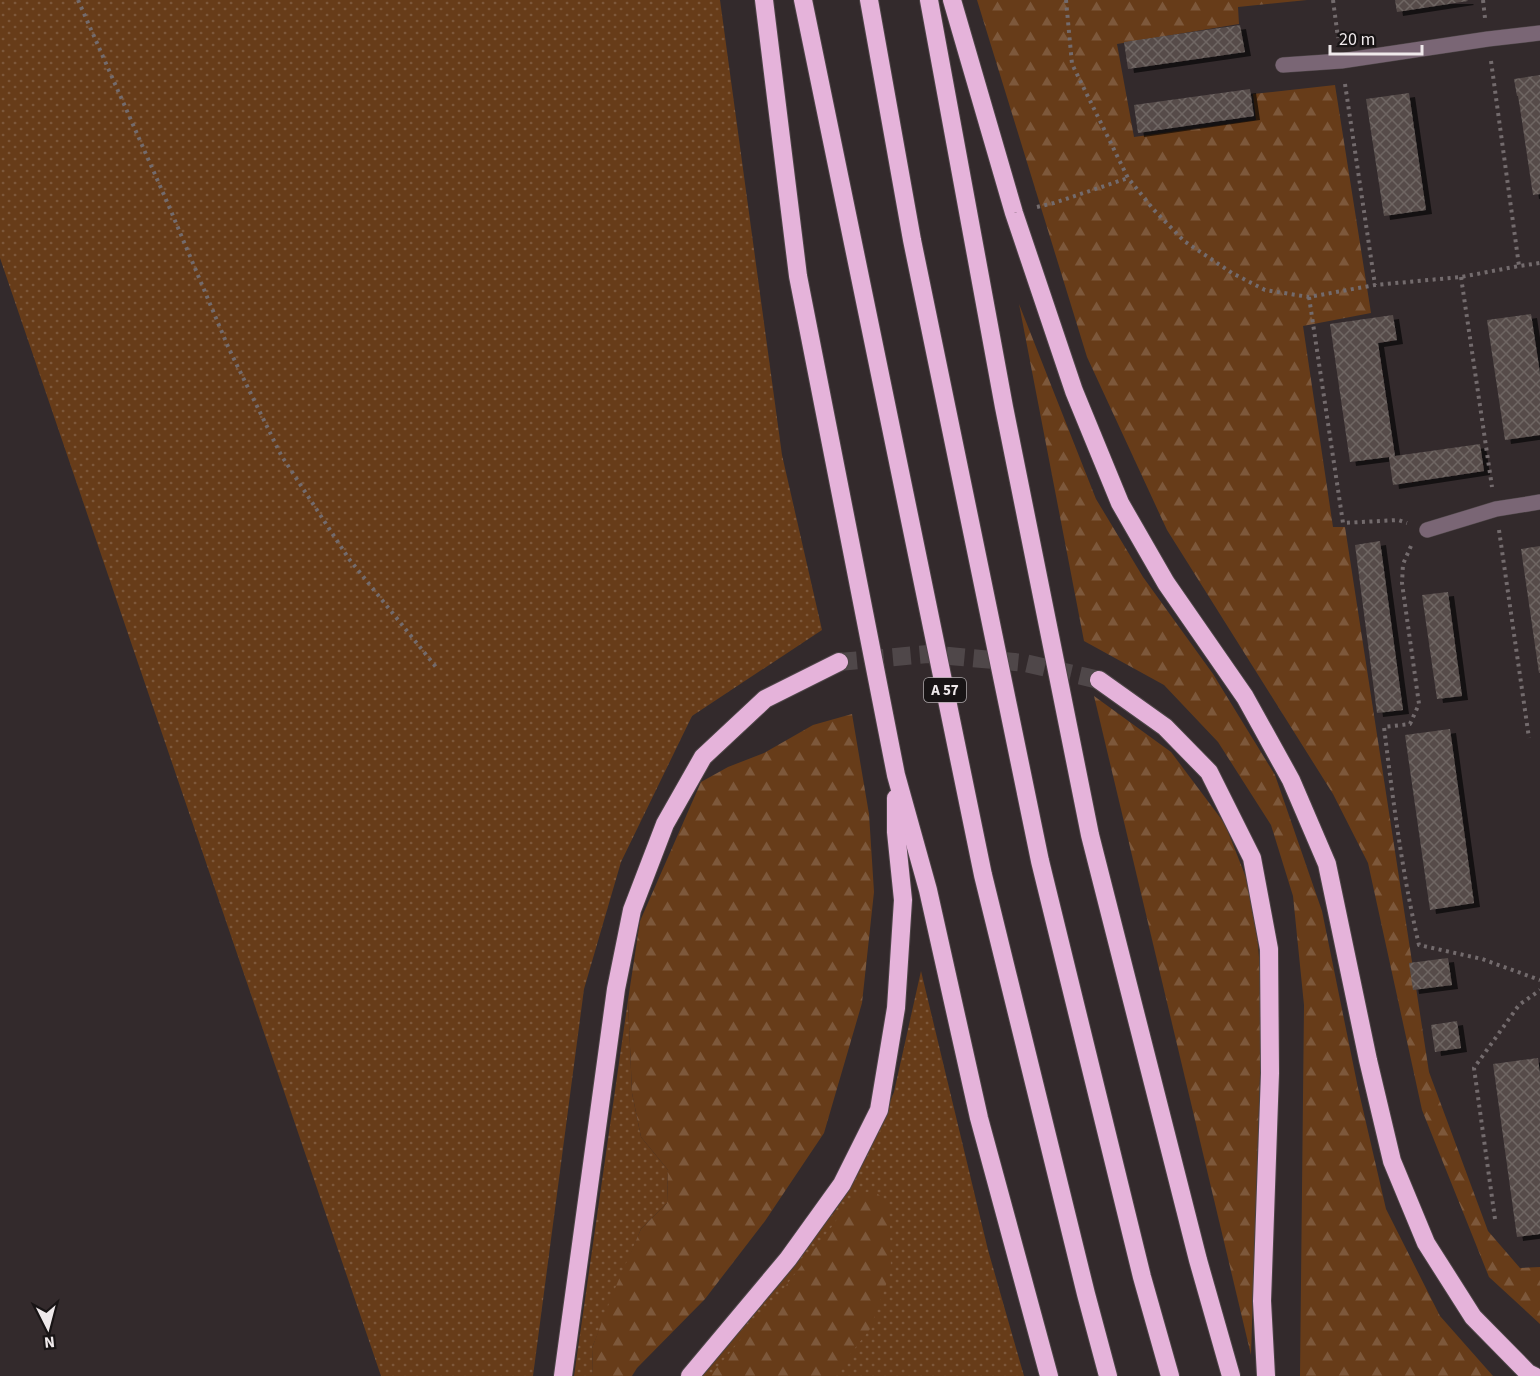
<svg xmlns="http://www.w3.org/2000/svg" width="1540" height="1376" font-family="'Source Sans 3',sans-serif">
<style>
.grass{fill:url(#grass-dots)}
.forest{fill:url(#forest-firs)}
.building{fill:url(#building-cross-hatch);filter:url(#shadow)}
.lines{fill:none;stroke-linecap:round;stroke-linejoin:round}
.highway-tunnel{stroke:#4f4749;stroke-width:18;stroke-dasharray:18 9;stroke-linecap:butt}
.minor-casing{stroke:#4d4547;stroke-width:16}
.highway-casing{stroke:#4d4547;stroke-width:20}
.path{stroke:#736b6d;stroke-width:4;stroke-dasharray:3 4.5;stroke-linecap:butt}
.minor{stroke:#7a6675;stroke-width:15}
.highway{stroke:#e5b3da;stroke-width:18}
.labels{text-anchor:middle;stroke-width:4.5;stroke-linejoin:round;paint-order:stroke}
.shield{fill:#181415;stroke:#aea9ab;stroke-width:1.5}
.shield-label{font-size:15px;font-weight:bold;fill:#efe9eb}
</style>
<defs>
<pattern id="grass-dots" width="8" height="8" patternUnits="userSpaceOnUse" patternTransform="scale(1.5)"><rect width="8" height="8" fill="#673c19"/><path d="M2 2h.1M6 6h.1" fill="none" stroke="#7d583b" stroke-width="1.8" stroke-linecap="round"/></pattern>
<pattern id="forest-firs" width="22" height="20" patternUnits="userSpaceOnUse" patternTransform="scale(1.5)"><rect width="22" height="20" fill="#673c19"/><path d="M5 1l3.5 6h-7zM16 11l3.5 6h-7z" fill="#7d583b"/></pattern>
<pattern id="building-cross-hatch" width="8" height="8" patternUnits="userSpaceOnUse" patternTransform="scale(1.5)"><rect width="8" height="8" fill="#564c4a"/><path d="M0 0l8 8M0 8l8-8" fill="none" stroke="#6f6664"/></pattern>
<filter id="shadow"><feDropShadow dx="6" dy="4" stdDeviation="0" flood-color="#0009"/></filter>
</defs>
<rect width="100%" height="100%" fill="#332a2c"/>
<g class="grass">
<polygon points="0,0 720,0 782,455 822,630 692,716 621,862 584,989 533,1376 381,1376 0,258"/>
<polygon points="921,971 988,1250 1024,1376 697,1376 776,1286 835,1211 866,1158 894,1092"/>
<polygon points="628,1000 632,1093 641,1137 668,1170 667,1203 641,1229 592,1348 593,1376 574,1376"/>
</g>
<g class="forest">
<polygon points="977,0 1307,0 1238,7 1239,24 1117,44 1134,137 1256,120 1253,94 1335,85 1371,313 1303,326 1333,527 1345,527 1429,1072 1488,1231 1520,1268 1540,1267 1540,1324 1489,1277 1422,1110 1368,863 1333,794 1167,530 1087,357"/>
<polygon points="1019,304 1096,499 1143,577 1213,674 1275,775 1322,911 1358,1088 1386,1209 1440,1316 1493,1376 1300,1376 1304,1005 1293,896 1271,825 1218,742 1164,685 1084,641"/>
<polygon points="1094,696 1171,752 1225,824 1254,898 1260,969 1260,1076 1251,1355"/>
<polygon points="852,714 869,814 874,892 862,1003 824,1133 765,1221 705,1299 637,1368 632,1376 593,1376 592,1348 613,1293 641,1229 667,1203 668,1170 641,1137 632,1093 628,1000 640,921 701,782 728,767 764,753 813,725"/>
<polygon points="874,1190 887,1203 890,1226 891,1271 870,1329 833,1376 710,1376 784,1288 833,1225 852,1197"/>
</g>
<g class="building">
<polygon points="1395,0 1467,0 1468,1 1397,12"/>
<polygon points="1240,25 1245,52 1128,69 1124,42"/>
<polygon points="1540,75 1540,194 1533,195 1520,108 1518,96 1517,96 1514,79"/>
<polygon points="1250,89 1254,116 1138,133 1134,105"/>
<polygon points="1409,93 1426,210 1384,216 1366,99"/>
<polygon points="1531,314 1540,373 1540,435 1505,440 1487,320"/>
<polygon points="1393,315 1397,340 1378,343 1395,456 1480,444 1484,471 1393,485 1389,457 1350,462 1330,324"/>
<polygon points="1380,541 1403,710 1377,713 1355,545"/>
<polygon points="1540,546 1540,673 1539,673 1521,549"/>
<polygon points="1448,592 1462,696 1437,699 1422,595"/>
<polygon points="1450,729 1474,903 1430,910 1405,735"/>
<polygon points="1448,958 1452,985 1413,990 1409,963"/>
<polygon points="1457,1021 1461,1048 1435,1052 1431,1025"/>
<polygon points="1538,1058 1540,1074 1540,1234 1517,1237 1493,1064"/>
</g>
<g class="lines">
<polyline class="highway-tunnel" points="839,662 928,654 1025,663 1099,680"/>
<defs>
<g id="minor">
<polyline points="1283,65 1341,61 1488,39 1540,33"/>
<polyline points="1427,530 1496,509 1540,502"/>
</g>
<g id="highway">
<polyline points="764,0 798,276 896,775 928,890 979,1118 1049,1376"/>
<polyline points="803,0 983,875 1086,1294 1108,1376"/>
<polyline points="869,0 912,240 1040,861 1142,1277 1170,1376"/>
<polyline points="929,0 1004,407 1090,835 1198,1260 1231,1376"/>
<polyline points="952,0 1014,213 1074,391 1120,503 1166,583 1245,697 1291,780 1327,864 1368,1060 1392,1161 1426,1243 1473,1317 1528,1373 1534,1376"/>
<polyline points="1099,680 1165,727 1209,772 1252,858 1269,949 1270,1073 1262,1301 1266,1376"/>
<polyline points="563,1376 616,989 632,910 665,824 703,757 765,699 839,662"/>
<polyline points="690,1376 788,1259 842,1184 879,1110 896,1008 903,900 896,832 896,798"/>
</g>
</defs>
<use href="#minor" class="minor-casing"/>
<use href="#highway" class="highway-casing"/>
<g class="path">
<polyline points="78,0 168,204 229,349 281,455 349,559 436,667"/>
<polyline points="1066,0 1072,64 1128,178 1154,210 1184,241 1232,273 1265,290 1309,297 1375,285 1461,277 1519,266 1540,263"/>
<polyline points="1333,0 1338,38"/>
<polyline points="1483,0 1485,18"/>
<polyline points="1491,61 1519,266"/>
<polyline points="1345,84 1375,285"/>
<polyline points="1037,207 1054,203 1128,178"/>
<polyline points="1461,277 1492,487"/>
<polyline points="1309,297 1343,523 1398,520 1407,523"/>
<polyline points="1499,530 1529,738"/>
<path d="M1411,546l-8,18 -1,19 17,121 -9,20 -26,3c9,73 18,146 35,218l63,14 58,21"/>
<polyline points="1495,1219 1474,1068 1519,1005 1540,990"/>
</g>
<use href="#minor" class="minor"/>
<use href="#highway" class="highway"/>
</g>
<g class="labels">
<rect class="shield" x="924" y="678" width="42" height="24" rx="4.5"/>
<g class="shield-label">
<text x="945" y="695">A 57</text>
</g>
</g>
<g transform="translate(48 1328) rotate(174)" stroke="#181415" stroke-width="4.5" paint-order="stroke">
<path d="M0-4.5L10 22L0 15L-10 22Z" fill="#efe9eb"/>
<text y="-9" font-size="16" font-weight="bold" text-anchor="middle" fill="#efe9eb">N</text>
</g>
<path d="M1330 45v9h92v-9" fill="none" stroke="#efe9eb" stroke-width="3"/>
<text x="1339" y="45" font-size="18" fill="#efe9eb" stroke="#181415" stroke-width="4.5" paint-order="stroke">20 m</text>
</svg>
